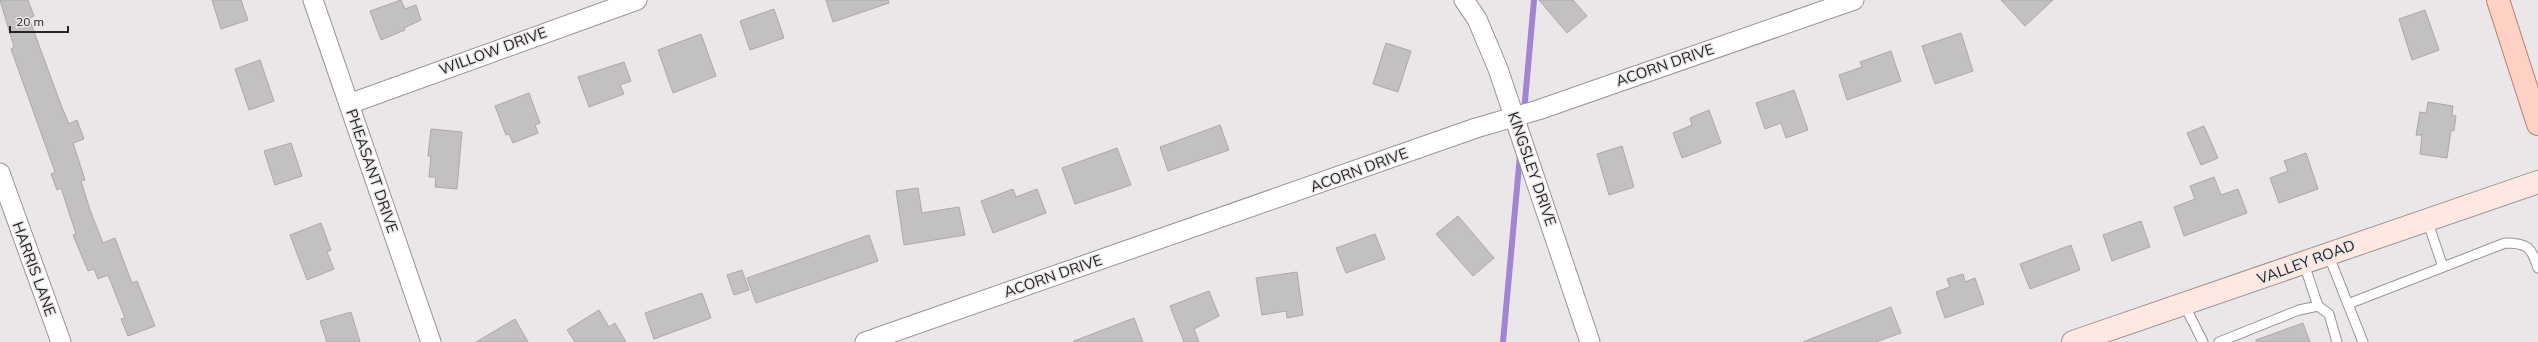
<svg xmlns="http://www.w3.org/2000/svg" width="2538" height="342" font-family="Mulish,sans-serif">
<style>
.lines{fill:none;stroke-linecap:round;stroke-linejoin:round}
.stream{stroke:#a285d2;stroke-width:6}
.building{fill:#c3c0c2;stroke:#aba8ab}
.lane-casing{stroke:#989394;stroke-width:11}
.street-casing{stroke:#989394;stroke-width:21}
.secondary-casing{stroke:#989394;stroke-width:24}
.primary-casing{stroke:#b38173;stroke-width:24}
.lane{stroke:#fff;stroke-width:9}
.street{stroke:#fff;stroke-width:19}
.secondary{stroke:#ffe8e2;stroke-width:22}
.primary{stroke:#ffd1c4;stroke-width:22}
.labels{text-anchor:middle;stroke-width:3;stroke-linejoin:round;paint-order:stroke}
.street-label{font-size:15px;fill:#262525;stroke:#ebe7e8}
</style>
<rect width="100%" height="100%" fill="#ebe7e8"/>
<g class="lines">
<g class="stream">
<polyline points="1524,112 1534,0"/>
<polyline points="1503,342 1520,155"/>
</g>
</g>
<g class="building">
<polygon points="0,0 28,0 34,16 29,18 61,105 69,124 77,120 84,139 73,143 85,180 81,181 90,210 103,243 115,238 132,283 137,281 155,326 128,336 121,319 125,318 108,275 98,279 94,269 88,271 73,235 76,234 61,188 57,190 51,174 55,172 11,49 14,47"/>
<polygon points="212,0 241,0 248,20 221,29"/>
<polygon points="401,0 405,9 416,5 421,20 404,28 405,30 381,40 370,11"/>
<polygon points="826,0 888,0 889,3 833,22"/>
<polygon points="1539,0 1573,0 1587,16 1567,33"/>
<polygon points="2001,0 2053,0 2025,26"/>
<polygon points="774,9 784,38 750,50 740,21"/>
<polygon points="2425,10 2439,50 2412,60 2399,19"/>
<polygon points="1961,33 1973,71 1935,84 1922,46"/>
<polygon points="701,34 716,76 673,93 658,50"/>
<polygon points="1386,43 1411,51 1398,92 1373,84"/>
<polygon points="1891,51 1901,81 1847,100 1839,75 1862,67 1860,62"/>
<polygon points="260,60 274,101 249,110 235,69"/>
<polygon points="624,62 631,81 620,85 624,94 589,107 578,77"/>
<polygon points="1794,90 1808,130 1786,138 1781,123 1765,129 1756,103"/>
<polygon points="529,93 540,123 535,125 538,133 513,143 509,134 506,135 495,106"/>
<polygon points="2428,102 2453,106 2452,115 2456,116 2454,131 2451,130 2447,158 2420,154 2422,135 2416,135 2420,112 2426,113"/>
<polygon points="1709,110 1721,143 1682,158 1673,133 1692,125 1690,118"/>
<polygon points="1220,125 1229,150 1168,171 1160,147"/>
<polygon points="2204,126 2218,158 2201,165 2187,133"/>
<polygon points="431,129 462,132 457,189 435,187 436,177 429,177 431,156 428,156"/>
<polygon points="291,143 302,176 275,185 264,151"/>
<polygon points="1622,146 1634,187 1609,195 1597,154"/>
<polygon points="1117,148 1131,185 1075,204 1062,168"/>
<polygon points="2306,153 2318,189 2279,203 2270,178 2288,171 2284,161"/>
<polygon points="2214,177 2221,195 2238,189 2247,213 2184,236 2174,207 2195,199 2190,186"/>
<polygon points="918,188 922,213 959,207 965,235 904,245 896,191"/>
<polygon points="1013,189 1016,197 1037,189 1046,213 993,233 981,201"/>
<polygon points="1458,216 1494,258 1473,276 1436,234"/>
<polygon points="2141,221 2150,247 2112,261 2103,235"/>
<polygon points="321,223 331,250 327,252 334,269 307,280 290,235"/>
<polygon points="1375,234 1385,259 1346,273 1336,248"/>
<polygon points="869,235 878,261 756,303 747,278"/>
<polygon points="2071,245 2080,270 2030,289 2020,264"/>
<polygon points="742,270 749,290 734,295 727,275"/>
<polygon points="1297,272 1303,315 1287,318 1286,311 1262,315 1256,278"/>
<polygon points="1963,274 1965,282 1975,278 1984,304 1945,318 1936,292 1950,287 1947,279"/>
<polygon points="1209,291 1219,316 1194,329 1199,342 1184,342 1170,306"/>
<polygon points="702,293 711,318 654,339 645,313"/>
<polygon points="1891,307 1901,333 1876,342 1803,342"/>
<polygon points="599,310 609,327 615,323 626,342 575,342 567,330"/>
<polygon points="351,312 360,342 327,342 320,321"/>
<polygon points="1134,318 1143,342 1074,342 1074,341"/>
<polygon points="515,319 528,342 476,342"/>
<polygon points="2303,323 2310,342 2256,342 2256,340"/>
</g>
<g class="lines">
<defs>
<g id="lane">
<polyline points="2427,220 2443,267"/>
<polyline points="2328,254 2363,342"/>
<polyline points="2304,264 2318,306"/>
<polyline points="2184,304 2203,342"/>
<path d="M2348,304l157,-61c23,0 26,4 33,25"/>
<polyline points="2219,342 2299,310 2318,306 2329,314 2337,342"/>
</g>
<g id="street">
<polyline points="313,0 431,342"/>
<polyline points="1464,0 1477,19 1498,69 1590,342"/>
<polyline points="349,104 637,0"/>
<polyline points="0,173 61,342"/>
<polyline points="865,342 1476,128 1538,110 1854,0"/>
</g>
<polyline id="secondary" points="2073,342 2538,182"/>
<polyline id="primary" points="2498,0 2538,124"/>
</defs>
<use href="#lane" class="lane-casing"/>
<use href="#street" class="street-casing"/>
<use href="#secondary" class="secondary-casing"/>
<use href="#primary" class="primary-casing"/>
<use href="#lane" class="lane"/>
<use href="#street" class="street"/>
<use href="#secondary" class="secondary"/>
<use href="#primary" class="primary"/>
</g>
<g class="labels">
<g class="street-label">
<text transform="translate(493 51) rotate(-20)" y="5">WILLOW DRIVE</text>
<text transform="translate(1665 65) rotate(-19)" y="5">ACORN DRIVE</text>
<text transform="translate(1532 169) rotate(71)" y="5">KINGSLEY DRIVE</text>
<text transform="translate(1359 170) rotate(-20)" y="5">ACORN DRIVE</text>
<text transform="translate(372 171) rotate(71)" y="5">PHEASANT DRIVE</text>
<text transform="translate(2306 262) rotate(-20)" y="5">VALLEY ROAD</text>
<text transform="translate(34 269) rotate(70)" y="5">HARRIS LANE</text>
<text transform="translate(1053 276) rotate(-19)" y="5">ACORN DRIVE</text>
</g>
</g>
<path d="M10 26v6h58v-6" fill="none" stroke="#262525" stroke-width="2"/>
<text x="16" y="26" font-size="12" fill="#262525" stroke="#ebe7e8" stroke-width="3" paint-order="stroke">20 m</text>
</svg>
